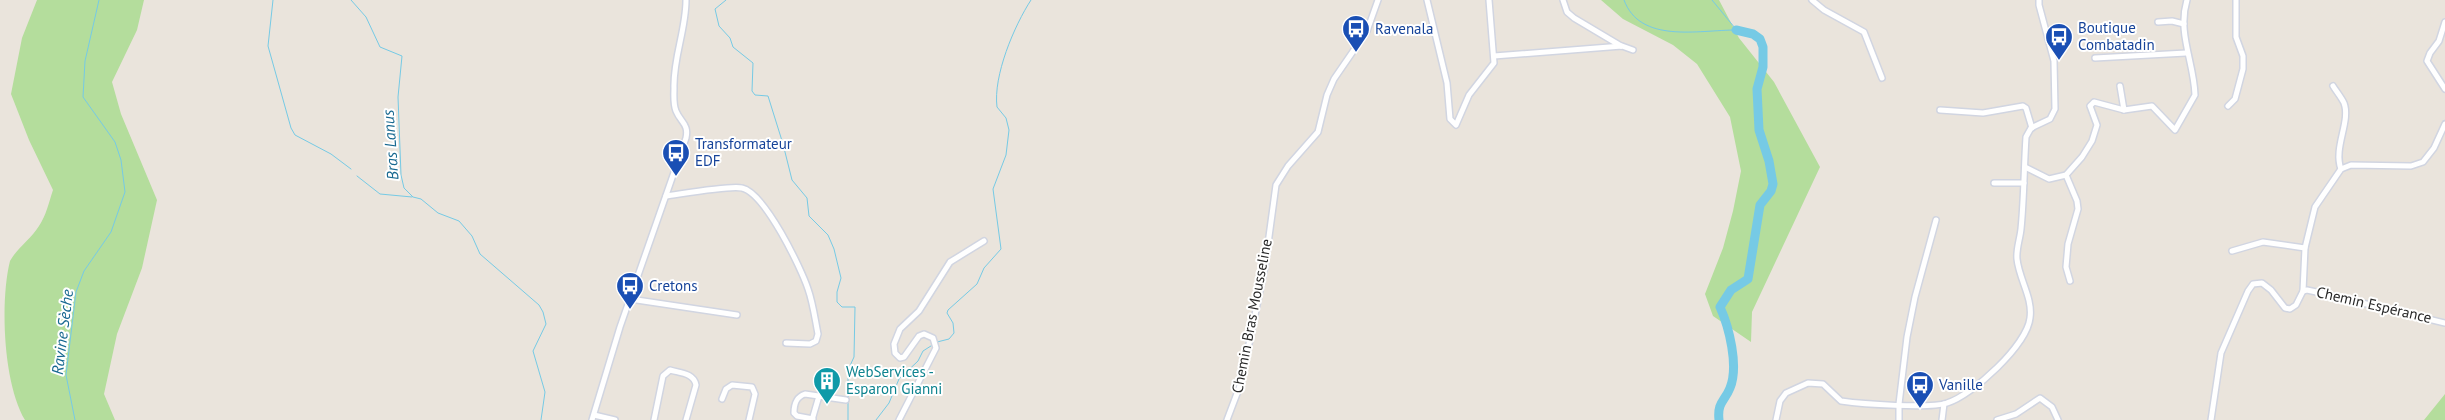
<svg xmlns="http://www.w3.org/2000/svg" width="2445" height="420" font-family="'PT Sans',sans-serif">
<style>
.green{fill:#b4dd9c}
.lines{fill:none;stroke-linecap:round;stroke-linejoin:round}
.stream{stroke:#76cae5;stroke-width:1}
.river{stroke:#76cae5;stroke-width:9}
.minor-casing{stroke:#d1d5e1;stroke-width:8}
.minor{stroke:#fff;stroke-width:5}
.labels{text-anchor:middle;stroke-width:4;stroke-linejoin:round;paint-order:stroke}
.transit-label{font-size:15px;fill:#164399;stroke:#fff;text-anchor:start}
.street-label{font-size:15px;fill:#292929;stroke:#fff}
.culture-label{font-size:15px;fill:#0d838f;stroke:#fff;text-anchor:start}
.water-label{font-size:16px;font-style:italic;fill:#176890;stroke:#fff}
</style>
<rect width="100%" height="100%" fill="#eae4dc"/>
<g class="green">
<path d="M37,0h107l-7,30 -25,52 9,32 36,86 -15,68 -25,66 -13,60 11,26h-90c-22,-37 -25,-119 -15,-159 7,-13 21,-22 29,-35 7,-10 10,-24 14,-36l-24,-50 -18,-46 11,-56z"/>
<polygon points="1601,0 1719,0 1739,38 1774,82 1820,167 1752,312 1751,342 1713,316 1705,294 1723,248 1733,211 1741,171 1730,117 1697,64 1673,45 1623,19"/>
<polygon points="2445,394 2445,420 2424,420"/>
</g>
<g class="lines">
<g class="stream">
<polyline points="273,0 268,46 291,128 295,135 331,154 351,169"/>
<polyline points="351,0 366,17 380,47 402,56 398,97 401,175 404,188 413,197 421,199 438,213 459,221 472,236 480,254 539,305 543,312 546,324 533,351 545,392 541,420"/>
<polyline points="726,0 715,9 719,26 730,38 733,47 753,63 752,91 755,95 768,96 783,144 792,180 807,198 809,216 828,235 834,249 841,278 837,292 837,302 842,307 855,307 854,357 848,370 848,398"/>
<path d="M1624,0c16,44 74,30 112,30"/>
<polyline points="1712,0 1735,28"/>
<polyline points="357,176 380,194 412,197"/>
<path d="M937,342l12,-3 5,-6 -1,-10 -6,-10 1,-3 29,-26 7,-16 17,-19 -8,-60 13,-34 3,-25 -3,-12 -9,-11c-4,-31 17,-81 34,-107"/>
<polyline points="848,402 848,420"/>
<polyline points="75,420 66,375 76,292 84,271 111,232 125,192 121,160 115,142 83,97 85,61 99,0"/>
<polyline points="876,420 889,403 899,379 918,361 923,351 934,344"/>
</g>
<path class="river" d="M1719,420c-2,-18 6,-19 11,-32 9,-22 -1,-61 -10,-81l11,-17 17,-11 12,-74 11,-14 2,-7 -4,-23 -10,-31 -2,-41 6,-22v-20l-3,-8 -7,-5 -17,-4"/>
<defs>
<g id="minor">
<polyline points="1427,0 1447,83 1450,119 1456,125 1469,95 1494,63 1489,0"/>
<polyline points="1563,0 1567,12 1574,18 1621,46"/>
<polyline points="1812,0 1824,10 1864,32 1882,78"/>
<polyline points="2158,22 2172,21 2184,24"/>
<polyline points="2445,22 2439,41 2430,53 2427,61 2445,89"/>
<polyline points="1494,56 1622,46 1633,50"/>
<polyline points="2095,58 2186,53"/>
<polyline points="2120,86 2124,110"/>
<path d="M2333,86c3,5 8,11 11,17 7,18 -11,45 -3,66"/>
<polyline points="2228,106 2235,99 2243,69 2243,56 2236,37 2236,0"/>
<polyline points="1940,110 1983,113 2023,106 2026,108 2032,128"/>
<path d="M2025,167l24,12 17,-4 16,-18 10,-16 5,-16 -7,-19 4,-4 30,8 28,-4 23,24 20,-35c-1,-33 -18,-62 -8,-95"/>
<polyline points="2066,175 2077,201 2078,209 2068,244 2066,267 2070,281"/>
<polyline points="1994,183 2024,183"/>
<path d="M666,196c15,-2 65,-11 76,-8 23,5 59,80 66,101 5,14 7,30 10,45l-2,7 -6,3 -24,-1"/>
<polyline points="2232,251 2263,242 2305,248"/>
<polyline points="2303,291 2307,290 2321,293 2445,323"/>
<polyline points="630,299 737,315"/>
<polyline points="722,399 726,389 732,385 752,387 755,394 749,420"/>
<polyline points="594,415 615,420"/>
<path d="M813,419l-16,-3 -3,-3c0,-9 2,-16 11,-19l41,6"/>
<path d="M592,420l28,-93 66,-189c3,-14 -5,-15 -10,-27 -3,-7 -2,-16 -2,-23 -1,-30 12,-58 12,-88"/>
<path d="M654,420l9,-44 7,-6c10,3 24,3 26,15l-10,35"/>
<polyline points="812,420 819,396"/>
<polyline points="899,420 936,348 933,338 924,334 919,336 904,357 900,358 895,353 894,344 900,329 919,311 950,262 984,241"/>
<polyline points="1227,420 1241,383 1265,266 1276,185 1288,166 1318,132 1327,95 1334,79 1367,31 1378,0"/>
<path d="M1776,420l4,-19 6,-8 22,-10 15,1 18,17c21,3 89,8 106,2 26,-8 80,-58 83,-85 3,-20 -11,-39 -13,-59 -1,-10 3,-20 4,-30 3,-30 3,-61 5,-92l5,-9 19,-9 5,-10 -1,-48 -15,-56v-5"/>
<polyline points="1899,420 1899,404 1907,337 1915,297 1936,220"/>
<polyline points="1942,420 1944,404"/>
<polyline points="1997,420 2016,414 2040,398 2052,407 2058,420"/>
<polyline points="2211,420 2221,353 2248,291 2253,284 2262,283 2271,290 2285,308 2290,309 2296,305 2303,291 2305,248 2315,207 2341,169 2351,165 2411,166 2423,162 2434,148 2445,124"/>
</g>
</defs>
<use href="#minor" class="minor-casing"/>
<use href="#minor" class="minor"/>
</g>
<defs>
<symbol id="bus-pin" viewBox="-11 -11 22 30"><path d="M0 17L-7.5 6A9.5 9.5 0 1 1 7.5 6Z" fill="#1a4fb4" stroke="#fff"/><path d="M-5-6H5V4H4V6H2V4H-2V6H-4V4H-5ZM-3.5-4V0h7V-4ZM-3.5 1.2v1.5H-2V1.2ZM2 1.2v1.5H3.5V1.2Z" fill="#fff"/></symbol>
<symbol id="building-pin" viewBox="-11 -11 22 30"><path d="M0 17L-7.5 6A9.5 9.5 0 1 1 7.5 6Z" fill="#0f9aa8" stroke="#fff"/><path d="M-4-6H4V6H1V3H-1V6H-4ZM-2.5-4.3h1.7v1.8h-1.7ZM.8-4.3h1.7v1.8H.8ZM-2.5-1h1.7V.8h-1.7ZM.8-1h1.7V.8H.8Z" fill="#fff"/></symbol>
</defs>
<g fill-rule="evenodd">
<use href="#bus-pin" x="1340" y="13" width="32" height="43"/>
<use href="#bus-pin" x="2043" y="21" width="32" height="43"/>
<use href="#bus-pin" x="660" y="137" width="32" height="43"/>
<use href="#bus-pin" x="614" y="270" width="32" height="43"/>
<use href="#building-pin" x="811" y="365" width="32" height="43"/>
<use href="#bus-pin" x="1904" y="369" width="32" height="43"/>
</g>
<g class="labels">
<g class="transit-label">
<text x="2078" y="33">Boutique<tspan x="2078" dy="17">Combatadin</tspan></text>
<text x="1375" y="34">Ravenala</text>
<text x="695" y="149">Transformateur<tspan x="695" dy="17">EDF</tspan></text>
<text x="649" y="291">Cretons</text>
<text x="1939" y="390">Vanille</text>
</g>
<g class="street-label">
<text transform="translate(2374 305) rotate(13)" y="5">Chemin Espérance</text>
<text transform="translate(1252 316) rotate(-79)" y="5">Chemin Bras Mousseline</text>
</g>
<g class="culture-label">
<text x="846" y="377">WebServices -<tspan x="846" dy="17">Esparon Gianni</tspan></text>
</g>
<g class="water-label">
<text transform="translate(390 145) rotate(-94)" y="6">Bras Lanus</text>
<text transform="translate(62 332) rotate(-83)" y="6">Ravine Sèche</text>
</g>
</g>
</svg>
